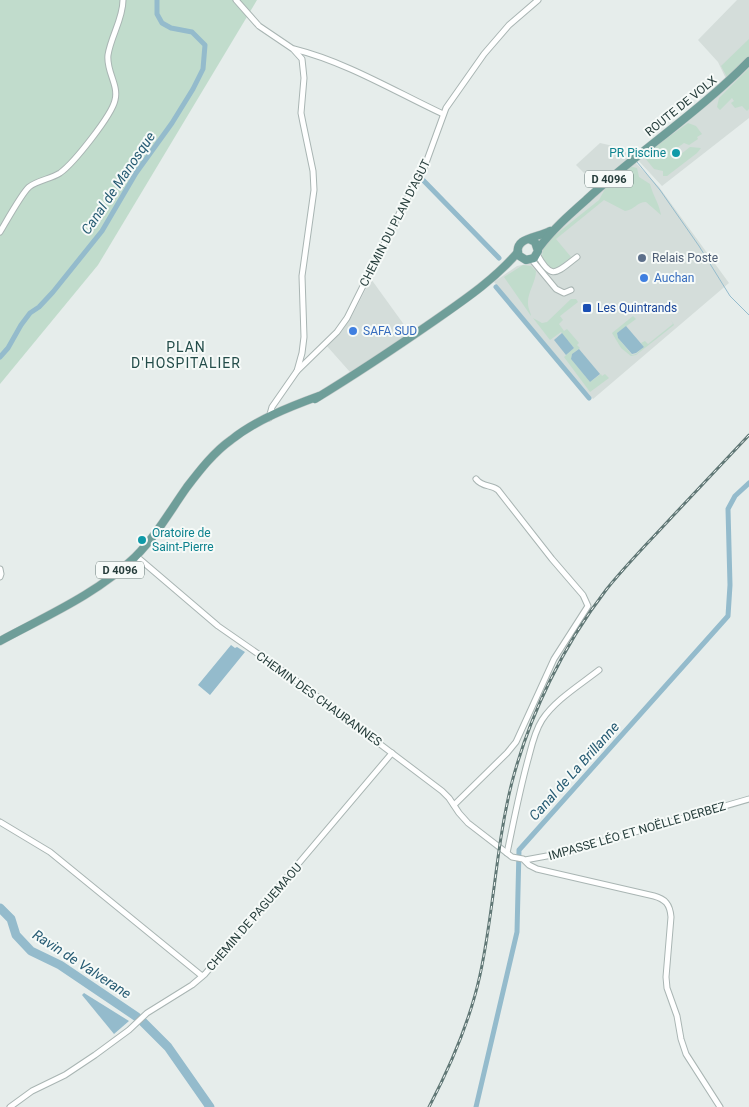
<svg xmlns="http://www.w3.org/2000/svg" width="749" height="1107" font-family="Roboto,sans-serif">
<style>
.built{fill:#d4ddda}
.green{fill:#c1dccc}
.water{fill:#94bbcc}
.lines{fill:none;stroke-linecap:round;stroke-linejoin:round}
.stream{stroke:#94bbcc;stroke-width:1}
.canal{stroke:#94bbcc;stroke-width:5}
.river{stroke:#94bbcc;stroke-width:9}
.street-casing{stroke:#a9b5b3;stroke-width:7}
.primary-casing{stroke:#c2c9c8;stroke-width:9}
.street{stroke:#fff;stroke-width:5}
.primary{stroke:#6f9e99;stroke-width:8}
.rail-casing{stroke:#617876;stroke-width:3}
.rail{stroke:#f6faf8;stroke-width:1;stroke-dasharray:4;stroke-linecap:butt}
.culture-dot{fill:#0f9aa8;stroke:#f6faf8;stroke-width:2}
.service-dot{fill:#5c6f8a;stroke:#f6faf8;stroke-width:2}
.shop-dot{fill:#3f7fe0;stroke:#f6faf8;stroke-width:2}
.transit-dot{fill:#1a4fb4;stroke:#f6faf8;stroke-width:2}
.labels{text-anchor:middle;stroke-width:4;stroke-linejoin:round;paint-order:stroke}
.shield{fill:#f6faf8;stroke:#647674;stroke-width:1}
.shield-label{font-size:11px;font-weight:bold;fill:#263d3b}
.street-label{font-size:12px;fill:#263d3b;stroke:#f6faf8}
.culture-label{font-size:12px;fill:#0d838f;stroke:#f6faf8;text-anchor:end}
.service-label{font-size:12px;fill:#4e5e75;stroke:#f6faf8;text-anchor:start}
.shop-label{font-size:12px;fill:#366cbe;stroke:#f6faf8;text-anchor:start}
.transit-label{font-size:12px;fill:#164399;stroke:#f6faf8;text-anchor:start}
.water-label{font-size:14px;font-style:italic;fill:#265b73;stroke:#f6faf8}
.neighbourhood-label{font-size:14px;letter-spacing:1px;fill:#244d4a;stroke:#f6faf8}
</style>
<rect width="100%" height="100%" fill="#e6edeb"/>
<g class="built">
<polygon points="737,0 749,0 749,118 662,186 637,159 728,83 718,62 698,40"/>
<polygon points="600,143 609,145 623,150 631,157 600,182 591,180 576,165"/>
<polygon points="634,161 659,187 729,283 593,399 494,282 517,266 532,263 555,231 601,192"/>
<polygon points="371,279 410,333 376,357 350,372 326,345 342,331 352,316"/>
</g>
<g class="green">
<polygon points="0,0 257,0 98,265 0,384"/>
<polygon points="749,39 749,56 728,79 721,66"/>
<polygon points="749,68 749,109 747,111 742,106 735,108 731,103 734,101 732,98 720,110 717,107 719,98"/>
<polygon points="688,123 696,126 702,134 697,137 698,139 689,145 684,143 671,152 676,158 690,147 701,148 697,153 667,176 663,176 663,171 654,169 645,158 652,149"/>
<path d="M629,166l8,2 2,9 11,7c3,12 9,19 11,31l-15,-13c-9,0 -12,8 -21,9l-21,-11 -48,39 15,18 -15,12 -8,-2 -6,-11 2,-12 55,-44 6,-11z"/>
<path d="M523,265l8,1 5,5c0,11 -9,22 -8,33 0,4 3,9 3,12l-27,-39z"/>
<polygon points="571,299 576,299 578,302 560,316 563,320 559,324 564,331 567,329 579,343 577,345 580,348 572,354 571,359 590,382 601,374 602,376 605,374 609,378 590,392 564,357 574,348 561,332 550,340 533,318 542,323 547,322"/>
<polygon points="633,316 636,319 617,333 618,338 632,355 636,354 644,347 641,343 645,341 648,344 673,324 671,320 674,325 636,355 631,356 621,348 612,333"/>
</g>
<g class="water">
<polygon points="626,326 644,347 636,353 632,354 618,338 617,333"/>
<polygon points="562,333 574,348 566,355 554,340"/>
<polygon points="579,349 600,374 590,382 571,359 572,354"/>
<polygon points="231,645 235,648 237,647 245,652 210,695 198,685"/>
<polygon points="84,993 129,1021 114,1034 82,995"/>
</g>
<g class="lines">
<polyline class="stream" points="637,162 660,190 699,246 730,296 749,315"/>
<g class="canal">
<polyline points="422,179 499,258"/>
<polyline points="496,287 589,398"/>
<polyline points="0,357 8,348 21,325 30,313 39,307 53,292 102,231 136,173 172,123 193,89 203,69 205,45 192,32 171,28 162,23 157,14 157,0"/>
<polyline points="476,1107 517,932 519,850 728,616 730,585 728,509 735,496 749,483"/>
</g>
<g class="river">
<polyline points="0,908 11,919 16,935 31,951 60,965 137,1017"/>
<polyline points="143,1022 168,1047 210,1107"/>
</g>
<defs>
<g id="street">
<polyline points="236,0 259,26 293,49 302,59 304,78 301,113 303,123 313,171 314,190 302,276 304,337 302,353 297,371 272,407 269,418"/>
<path d="M294,49c52,13 100,42 149,65"/>
<path d="M0,232c6,-10 22,-39 29,-45 9,-7 22,-8 31,-14 14,-10 52,-58 55,-73 4,-15 -9,-29 -7,-45 3,-19 15,-36 15,-55"/>
<path d="M537,254c15,28 20,18 40,3"/>
<polyline points="532,260 556,289 564,293 571,290"/>
<polyline points="297,371 337,332 347,318 404,204 423,171 446,108 484,54 509,25 538,0"/>
<path d="M136,556l82,70 72,50 152,115 7,7 10,15 9,10 44,34 11,2 6,6 8,4 117,27c11,3 16,8 17,21l-5,60 1,11 10,28 4,23 5,15 34,53"/>
<polyline points="0,569 1,574 0,577"/>
<path d="M454,805l53,-52 9,-11 38,-83 34,-53 -5,-11 -31,-36 -54,-69c-7,-6 -15,-2 -22,-11"/>
<polyline points="0,822 50,852 202,976"/>
<path d="M507,853c7,-33 13,-65 22,-97 3,-12 6,-25 13,-36 13,-20 38,-35 57,-50"/>
<polyline points="525,860 563,853 749,799"/>
<polyline points="10,1107 32,1091 65,1075 95,1055 129,1030 147,1013 192,985 205,974 392,753"/>
</g>
<g id="primary">
<path d="M529,239l6,3 3,9 -4,7 -8,2 -8,-5c-4,-18 19,-17 32,-24"/>
<path d="M538,249c14,-19 31,-34 48,-49 53,-49 113,-88 163,-139"/>
<path d="M315,399c41,-25 80,-51 119,-78 30,-21 60,-41 84,-69"/>
<path d="M0,641c46,-25 97,-47 135,-84 21,-21 35,-46 52,-70 13,-17 27,-35 44,-47 25,-20 58,-33 88,-44"/>
</g>
</defs>
<use href="#street" class="street-casing"/>
<use href="#primary" class="primary-casing"/>
<use href="#street" class="street"/>
<use href="#primary" class="primary"/>
<defs>
<path id="rail" d="M429,1107c22,-42 41,-86 51,-132 14,-64 16,-130 32,-193 18,-68 51,-136 94,-192 20,-25 42,-47 64,-71 26,-28 53,-56 79,-84"/>
</defs>
<use href="#rail" class="rail-casing"/>
<use href="#rail" class="rail"/>
</g>
<g class="culture-dot">
<circle cx="676" cy="153" r="5"/>
<circle cx="142" cy="540" r="5"/>
</g>
<circle class="service-dot" cx="642" cy="258" r="5"/>
<g class="shop-dot">
<circle cx="644" cy="278" r="5"/>
<circle cx="353" cy="331" r="5"/>
</g>
<rect class="transit-dot" x="582" y="303" width="10" height="10" rx="2.5"/>
<g class="labels">
<g class="shield">
<rect x="585" y="170.5" width="48" height="17" rx="4"/>
<rect x="96" y="561.5" width="48" height="17" rx="4"/>
</g>
<g class="shield-label">
<text x="609" y="183">D 4096</text>
<text x="120" y="574">D 4096</text>
</g>
<g class="street-label">
<text transform="translate(681 106) rotate(-39)" y="4">ROUTE DE VOLX</text>
<text transform="translate(395 223) rotate(-63)" y="4">CHEMIN DU PLAN D'AGUT</text>
<text transform="translate(319 699) rotate(36)" y="4">CHEMIN DES CHAURANNES</text>
<text transform="translate(637 831) rotate(-16)" y="4">IMPASSE LÉO ET NOËLLE DERBEZ</text>
<text transform="translate(254 917) rotate(-49)" y="4">CHEMIN DE PAGUEMAOU</text>
</g>
<g class="culture-label">
<text x="666" y="157">PR Piscine</text>
<text x="152" y="537" text-anchor="start">Oratoire de<tspan x="152" dy="14">Saint-Pierre</tspan></text>
</g>
<g class="service-label">
<text x="652" y="262">Relais Poste</text>
</g>
<g class="shop-label">
<text x="654" y="282">Auchan</text>
<text x="363" y="335">SAFA SUD</text>
</g>
<g class="transit-label">
<text x="597" y="312">Les Quintrands</text>
</g>
<g class="water-label">
<text transform="translate(118 183) rotate(-56)" y="5">Canal de Manosque</text>
<text transform="translate(574 771) rotate(-48)" y="5">Canal de La Brillanne</text>
<text transform="translate(82 964) rotate(33)" y="5">Ravin de Valverane</text>
</g>
<g class="neighbourhood-label">
<text x="186" y="352">PLAN<tspan x="186" dy="16">D'HOSPITALIER</tspan></text>
</g>
</g>
</svg>
